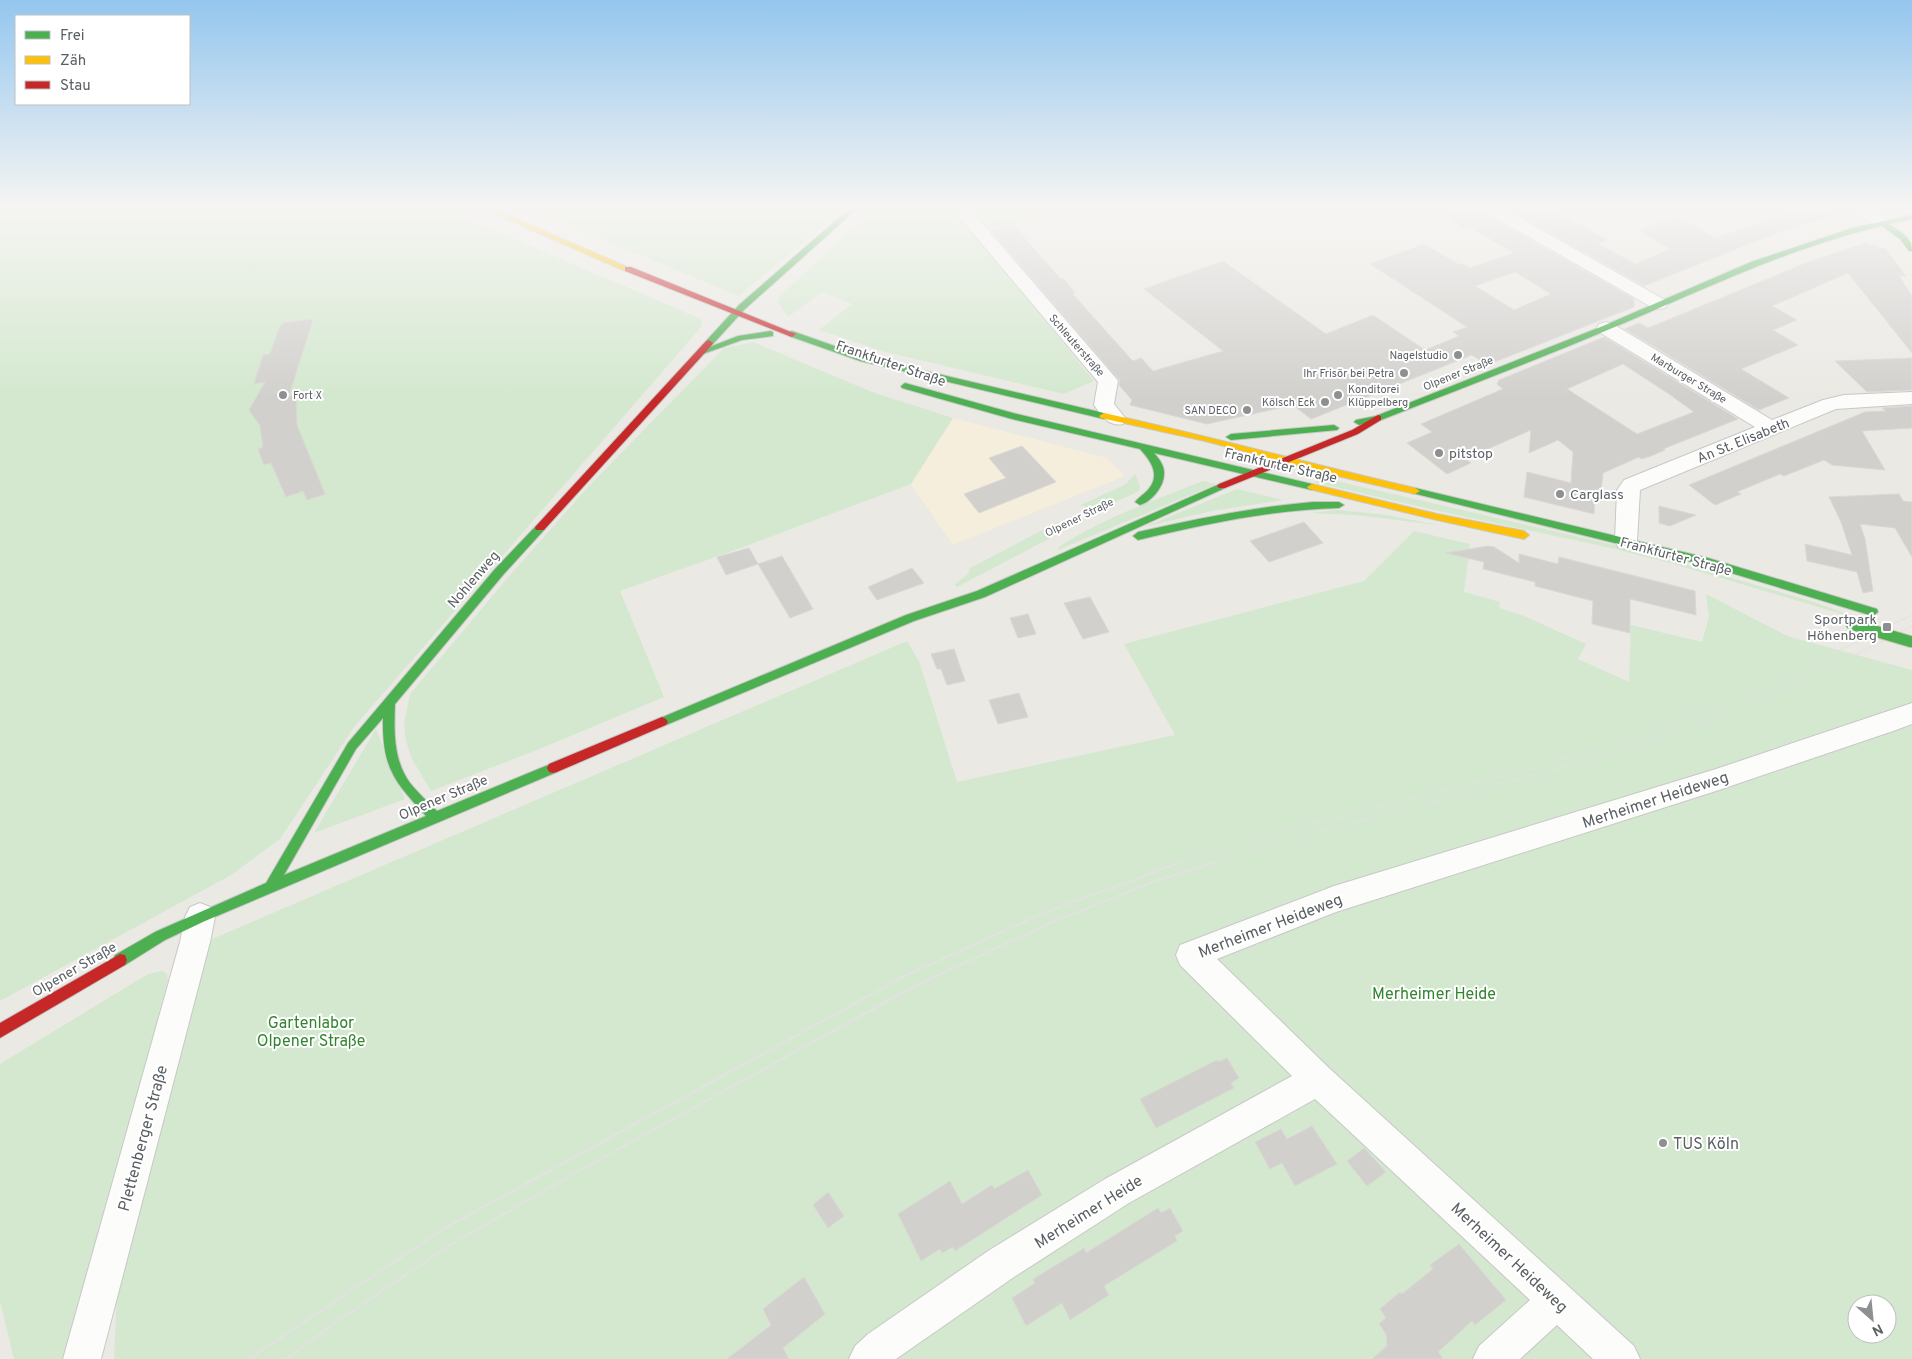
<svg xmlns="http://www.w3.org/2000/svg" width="1912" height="1359" font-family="Overpass,sans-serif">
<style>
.commercial{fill:#f6eedc}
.green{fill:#d3e8ce;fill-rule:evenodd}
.building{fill:#d2d0cd;stroke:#dad8d4;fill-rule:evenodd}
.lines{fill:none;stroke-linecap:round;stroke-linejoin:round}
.street-casing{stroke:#c7c8c7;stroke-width:2}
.fast-casing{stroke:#c8c8c8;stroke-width:2}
.slow-casing{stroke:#c8c8c8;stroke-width:2}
.jam-casing{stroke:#c8c8c8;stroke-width:2}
.street{fill:#fcfcfb;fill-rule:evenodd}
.fast{fill:#4caf50;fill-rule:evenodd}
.slow{fill:#ffc107;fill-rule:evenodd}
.jam{fill:#c62828;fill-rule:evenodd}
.tram-far1{stroke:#e2e2e1;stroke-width:1}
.tram{stroke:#e2e2e1;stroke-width:2}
.fast-bridge-casing{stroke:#d4c7b0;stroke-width:13;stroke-linecap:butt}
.fast-bridge{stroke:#4caf50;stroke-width:11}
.poi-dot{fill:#8d8f90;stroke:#fff;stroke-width:2}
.labels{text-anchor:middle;stroke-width:4;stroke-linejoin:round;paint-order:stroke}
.far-street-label{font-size:11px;fill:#5a5f63;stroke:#fff}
.far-poi-label{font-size:11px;fill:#5a5f63;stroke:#fff;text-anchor:end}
.street-label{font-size:14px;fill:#5a5f63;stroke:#fff}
.poi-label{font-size:14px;fill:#5a5f63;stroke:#fff;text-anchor:start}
.near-street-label{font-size:16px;fill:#5a5f63;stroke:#fff}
.near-park-label{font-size:16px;fill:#32852f;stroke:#fff}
.near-poi-label{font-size:16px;fill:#5a5f63;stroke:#fff;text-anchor:start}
</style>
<rect width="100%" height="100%" fill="#ebe9e4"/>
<polygon class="commercial" points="953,418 1107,458 1125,476 953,545 911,484"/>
<g class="green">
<polygon points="0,208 442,208 701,319 702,326 354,727 280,839 231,875 0,1001"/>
<polygon points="526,208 845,208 739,296"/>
<polygon points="876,208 945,208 958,214 1094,381 1064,394 882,351 819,330 852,304 822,292 788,317 778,303 780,296"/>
<polygon points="973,208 1068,208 992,231"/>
<polygon points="753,342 872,392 953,418 911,484 746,546 620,591 664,697 537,750 431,791 412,759 406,741 404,724 410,694 505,581 588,487 724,348"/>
<polygon points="1135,474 1140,486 1139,491 1096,511 1081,505 1126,484"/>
<polygon points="1323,478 1632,549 1814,602 1872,623 1667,562 1602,546 1439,511 1314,482"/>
<path d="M1203,481l13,3 -158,66 1,-3c44,-29 96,-47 144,-66z"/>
<polygon points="1237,489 1283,500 1212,511 1144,527"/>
<polygon points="1339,510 1387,515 1438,525 1355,515 1309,513"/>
<polygon points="1058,522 1062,532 957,587 955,584 968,574 970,568"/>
<path d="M1414,531l56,13 -6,48 36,10 -1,6 25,8 62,28 -8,15 51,23 2,-57 71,17 7,-25 -3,-23 81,42 125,34v689h-1798l4,-89 87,-328 702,-301 12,20 38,121 218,-47 -51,-91 240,-63zM1857,1304h30v30h-30z"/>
<polygon points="376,729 405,799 314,833"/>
<polygon points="162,971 167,974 168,979 69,1359 14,1359 0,1301 0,1064 148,974"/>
</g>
<g class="building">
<path d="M1439,208h41l3,5 151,86v8l-147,58 -15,-10 -161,64 -18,-14 -86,19 -77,-19 2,-5 -13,-15 1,-5 -4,-4 -125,-145 22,-6 48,54 2,-1 12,15h-3l58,65 3,3 8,-3 12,13 70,-20 -79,-62 79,-28 103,73 47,-19 52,35 34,-14 -6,-4 14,-5 -97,-63 54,-20 36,21 3,-1 7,4 44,-15 -46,-27 -6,2zM1515,272l36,22 -37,16 -39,-24z"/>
<polygon points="1524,208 1549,208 1608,240 1598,244 1636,264 1670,249 1639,230 1679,217 1715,238 1803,208 1845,208 1845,211 1766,237 1644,286 1513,212"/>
<polygon points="1866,243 1886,249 1906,276 1899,276 1912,296 1912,353 1848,273 1772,306 1797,320 1773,330 1798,345 1741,369 1789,398 1759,410 1625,329 1639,323 1648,328 1811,261"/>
<polygon points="313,319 289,396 296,394 297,425 325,494 307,500 303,491 286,497 271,463 264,465 258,449 263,447 260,426 249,410 265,382 254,384 263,355 270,354 280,326 284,323"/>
<path d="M1604,337l134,82 -75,30 2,1 -14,6 -10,3 -2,-2 -36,16 -2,18 -6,-2 -1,25 -70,-17 3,-25 44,11 2,-31 -15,-12 -29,13 2,-23 -66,29 6,4 -24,11 -40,-31 25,-11 -11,-8 82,-35 -6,-5 2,-4zM1623,364l46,30 25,18 -57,22 -70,-45z"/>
<polygon points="1912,358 1912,390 1867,392 1835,361"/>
<polygon points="1912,406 1912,428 1862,431 1885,470 1832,465 1824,460 1784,476 1780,474 1737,492 1741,494 1715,505 1689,485 1865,412 1886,411 1882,408"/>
<polygon points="1022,446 1056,482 979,513 964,494 1006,478 989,458"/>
<polygon points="1899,494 1903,501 1912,502 1912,557 1895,528 1860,524 1865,539 1873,591 1863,593 1857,572 1807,561 1805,544 1852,555 1841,522 1829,497"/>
<polygon points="1659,506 1696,515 1670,526 1659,523"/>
<polygon points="1304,522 1323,543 1269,562 1250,541"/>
<polygon points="1488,546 1494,547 1519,563 1519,554 1558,564 1559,557 1695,591 1696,615 1630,599 1630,633 1592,624 1593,601 1535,586 1535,582 1483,569 1484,562 1446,553"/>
<polygon points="749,548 758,564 726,575 717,557"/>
<polygon points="782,556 813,609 790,618 758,564"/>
<polygon points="912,568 924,583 877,600 868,587"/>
<polygon points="1090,597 1109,632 1083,639 1064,603"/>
<polygon points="1028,614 1036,634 1018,638 1010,618"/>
<polygon points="954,649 965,681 947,685 941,669 937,669 931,654"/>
<polygon points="1019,693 1028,717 998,724 989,700"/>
<polygon points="1227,1058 1239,1078 1231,1083 1234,1088 1156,1128 1140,1099 1217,1060 1218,1062"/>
<polygon points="1312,1126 1337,1164 1295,1186 1282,1163 1270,1169 1255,1142 1281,1129 1287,1139"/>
<polygon points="1364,1148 1386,1172 1367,1186 1347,1161"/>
<polygon points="1028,1170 1042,1195 955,1251 953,1247 942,1253 940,1249 921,1261 898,1214 950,1181 962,1204 992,1185 994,1189"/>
<polygon points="828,1192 844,1216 828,1228 813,1205"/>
<polygon points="1158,1208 1161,1213 1170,1208 1183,1231 1175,1236 1177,1241 1104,1286 1109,1295 1070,1320 1062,1303 1026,1326 1012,1298 1035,1283 1033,1279 1084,1248 1086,1253"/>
<polygon points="1459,1244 1506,1300 1475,1325 1472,1321 1438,1352 1443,1359 1372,1359 1387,1346 1386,1334 1379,1324 1386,1318 1380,1309 1400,1292 1402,1294 1433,1269 1430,1265"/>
<polygon points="804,1277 825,1314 783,1348 789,1359 727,1359 771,1325 763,1309"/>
</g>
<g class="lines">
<defs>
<g id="street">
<path d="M952,208h17l146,169 3,4 -4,23 12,15 -3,5c-14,3 -21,-8 -29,-19l4,-23z"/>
<polygon points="1482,208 1502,208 1665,300 1668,304 1665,308 1659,309 1653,308 1484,211"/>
<path d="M1854,208h18l20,16 -2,3c-12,3 -29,-9 -36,-19z"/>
<polygon points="1606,322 1613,324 1772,420 1823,400 1844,395 1912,392 1912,404 1836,409 1640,490 1637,541 1634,547 1626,549 1618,547 1615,541 1617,490 1624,480 1755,427 1599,332 1597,328 1599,324"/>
<polygon points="1912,703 1912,724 1896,730 1716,791 1336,912 1217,959 1329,1068 1634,1346 1640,1359 1593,1359 1557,1325 1520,1359 1473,1359 1479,1346 1530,1300 1315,1099 1129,1203 1014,1277 896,1359 849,1359 855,1346 868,1334 988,1251 1105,1179 1292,1076 1180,965 1176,955 1180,945 1334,886 1716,769"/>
<polygon points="200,903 210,907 215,917 210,942 101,1359 63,1359 180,942 185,917 190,907"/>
</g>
<g id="fast">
<polygon points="850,208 858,208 745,309 712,345 706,345 706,341 739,305"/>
<path d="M1912,215v4l-23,5c11,8 23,13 23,27h-3l-9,-12 -18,-13c-95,22 -183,66 -272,103 -76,32 -153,61 -229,91l-22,5 -5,-3 2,-2 20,-4 227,-90 148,-64 101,-34z"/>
<polygon points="770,331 773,332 773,336 742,340 703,354 699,351 738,336"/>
<polygon points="792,331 866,357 1104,413 1109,416 1104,419 860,361 789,336 789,332"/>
<path d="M905,383l108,30 299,71 5,3 -5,3 -158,-37c5,6 11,13 10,21 0,13 -13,28 -24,31l-5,-3c3,-4 8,-7 12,-11 14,-15 5,-29 -7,-42l-128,-30 -110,-31 -1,-2z"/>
<polygon points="1334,425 1339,428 1337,430 1231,440 1226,437 1231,434"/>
<polygon points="1222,483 1225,484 1227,486 1225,488 985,597 914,621 666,725 658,725 656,722 658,719 906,615 977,591"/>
<polygon points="1415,488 1708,558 1877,609 1878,612 1873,616 1708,566 1412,493 1410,491 1412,489"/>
<path d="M1313,502h26l5,3 -5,3c-69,2 -134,16 -201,32l-5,-4 5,-4c58,-13 116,-25 175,-30z"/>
<path d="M540,525l5,3 -1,2 -41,45 -108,129c-1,26 -2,56 15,79 8,10 18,19 27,28l116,-48 4,1 2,4 -2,4 -352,149 -40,19 -40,25 -5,1 -5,-1 -2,-5 2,-5 40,-23 111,-49 82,-140 147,-174 41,-43zM383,718c-1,50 11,63 43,98l-142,59 72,-126z"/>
</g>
<g id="slow">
<polygon points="481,208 491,208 632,269 625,271"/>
<path d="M1104,413c104,23 207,51 311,75l5,3 -5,3 -86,-20 -124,-33 -104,-23 -2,-2z"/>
<polygon points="1312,484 1437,514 1524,531 1529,535 1524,539 1437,520 1309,489 1307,487"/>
</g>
<g id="jam">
<polygon points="625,267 631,267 796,334 792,337 789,336 625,271"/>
<polygon points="709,340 713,343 712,345 544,530 536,530 535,528 536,526 706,341"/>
<polygon points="1378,415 1381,416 1381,420 1358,434 1225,488 1219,488 1217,486 1219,484 1352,430"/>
<polygon points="662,717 666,719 668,722 666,725 557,772 553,773 549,772 547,768 549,764"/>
<polygon points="120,954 125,955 127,960 125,965 0,1038 0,1023"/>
</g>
</defs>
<use href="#street" class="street-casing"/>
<use href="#fast" class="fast-casing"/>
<use href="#slow" class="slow-casing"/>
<use href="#jam" class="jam-casing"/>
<use href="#street" class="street"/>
<use href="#fast" class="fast"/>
<use href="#slow" class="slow"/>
<use href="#jam" class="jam"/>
<g class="tram-far1">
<polyline points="1175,864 1249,840 1514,773 1615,744 1778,680 1912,615"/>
<polyline points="1210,864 1268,846 1621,752 1703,724 1789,689 1912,626"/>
</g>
<g class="tram">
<polyline points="249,1359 445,1228 905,976 1046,912 1179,863"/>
<polyline points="286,1359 335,1323 450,1245 584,1168 915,986 1050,923 1158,880 1214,863"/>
</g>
<defs>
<polyline id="fast-bridge" points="1851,624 1912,642"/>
</defs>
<use href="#fast-bridge" class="fast-bridge-casing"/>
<use href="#fast-bridge" class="fast-bridge"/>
</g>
<linearGradient id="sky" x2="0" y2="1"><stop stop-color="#94c6ee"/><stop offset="0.52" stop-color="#f6f5f3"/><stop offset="1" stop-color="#f6f5f3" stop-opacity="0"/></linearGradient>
<rect width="1912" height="398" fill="url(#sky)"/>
<g class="poi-dot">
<circle cx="1458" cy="355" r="5"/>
<circle cx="1404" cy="373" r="5"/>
<circle cx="283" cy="395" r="5"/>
<circle cx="1338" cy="395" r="5"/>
<circle cx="1325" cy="402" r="5"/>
<circle cx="1247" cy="410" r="5"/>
<circle cx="1439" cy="453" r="5"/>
<circle cx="1560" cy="494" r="5"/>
<rect x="1882" y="622" width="10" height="10" rx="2.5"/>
<circle cx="1663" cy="1143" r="5"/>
</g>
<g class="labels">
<g class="far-street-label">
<text transform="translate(1077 345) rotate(49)" y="4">Schleuterstraße</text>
<text transform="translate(1458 373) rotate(-22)" y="4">Olpener Straße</text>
<text transform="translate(1689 378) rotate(31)" y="4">Marburger Straße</text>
<text transform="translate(1079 517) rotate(-26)" y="4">Olpener Straße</text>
</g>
<g class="far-poi-label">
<text x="1448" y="359">Nagelstudio</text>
<text x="1394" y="377">Ihr Frisör bei Petra</text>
<text x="1348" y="393" text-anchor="start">Konditorei<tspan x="1348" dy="13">Klüppelberg</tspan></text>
<text x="293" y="399" text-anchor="start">Fort X</text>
<text x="1315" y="406">Kölsch Eck</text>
<text x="1237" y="414">SAN DECO</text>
</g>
<g class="street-label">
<text transform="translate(891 363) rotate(19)" y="5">Frankfurter Straße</text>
<text transform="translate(1743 440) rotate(-22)" y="5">An St. Elisabeth</text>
<text transform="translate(1281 465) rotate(13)" y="5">Frankfurter Straße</text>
<text transform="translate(1676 556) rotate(15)" y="5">Frankfurter Straße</text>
<text transform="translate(473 579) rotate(-49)" y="5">Nohlenweg</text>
<text transform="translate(443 797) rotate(-23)" y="5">Olpener Straße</text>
<text transform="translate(74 969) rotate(-30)" y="5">Olpener Straße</text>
</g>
<g class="poi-label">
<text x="1449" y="458">pitstop</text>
<text x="1570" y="499">Carglass</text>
<text x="1877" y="624" text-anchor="end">Sportpark<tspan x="1877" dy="16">Höhenberg</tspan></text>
</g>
<g class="near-street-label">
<text transform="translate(1655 799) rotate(-18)" y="6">Merheimer Heideweg</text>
<text transform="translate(1270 925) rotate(-21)" y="6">Merheimer Heideweg</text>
<text transform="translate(142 1138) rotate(-75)" y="6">Plettenberger Straße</text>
<text transform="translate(1088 1211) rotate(-32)" y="6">Merheimer Heide</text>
<text transform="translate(1510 1257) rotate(43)" y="6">Merheimer Heideweg</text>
</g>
<g class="near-park-label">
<text x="1434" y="999">Merheimer Heide</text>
<text x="311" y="1028">Gartenlabor<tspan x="311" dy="18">Olpener Straße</tspan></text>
</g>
<g class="near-poi-label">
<text x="1673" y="1149">TUS Köln</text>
</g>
</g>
<rect x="15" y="15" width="175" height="90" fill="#ffffff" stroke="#bdbfc1"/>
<rect x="25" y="31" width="25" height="8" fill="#4caf50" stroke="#bdbfc1"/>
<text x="60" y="40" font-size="15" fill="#5a5f63">Frei</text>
<rect x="25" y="56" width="25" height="8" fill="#ffc107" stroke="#bdbfc1"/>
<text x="60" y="65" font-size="15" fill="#5a5f63">Zäh</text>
<rect x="25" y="81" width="25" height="8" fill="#c62828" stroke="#bdbfc1"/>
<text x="60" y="90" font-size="15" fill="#5a5f63">Stau</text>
<g transform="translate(1872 1319) rotate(153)"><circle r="24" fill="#ffffff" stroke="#bdbfc1"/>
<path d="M0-4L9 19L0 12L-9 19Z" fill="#8d8f90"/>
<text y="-8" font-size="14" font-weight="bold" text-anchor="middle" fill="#5a5f63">N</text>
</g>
</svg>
